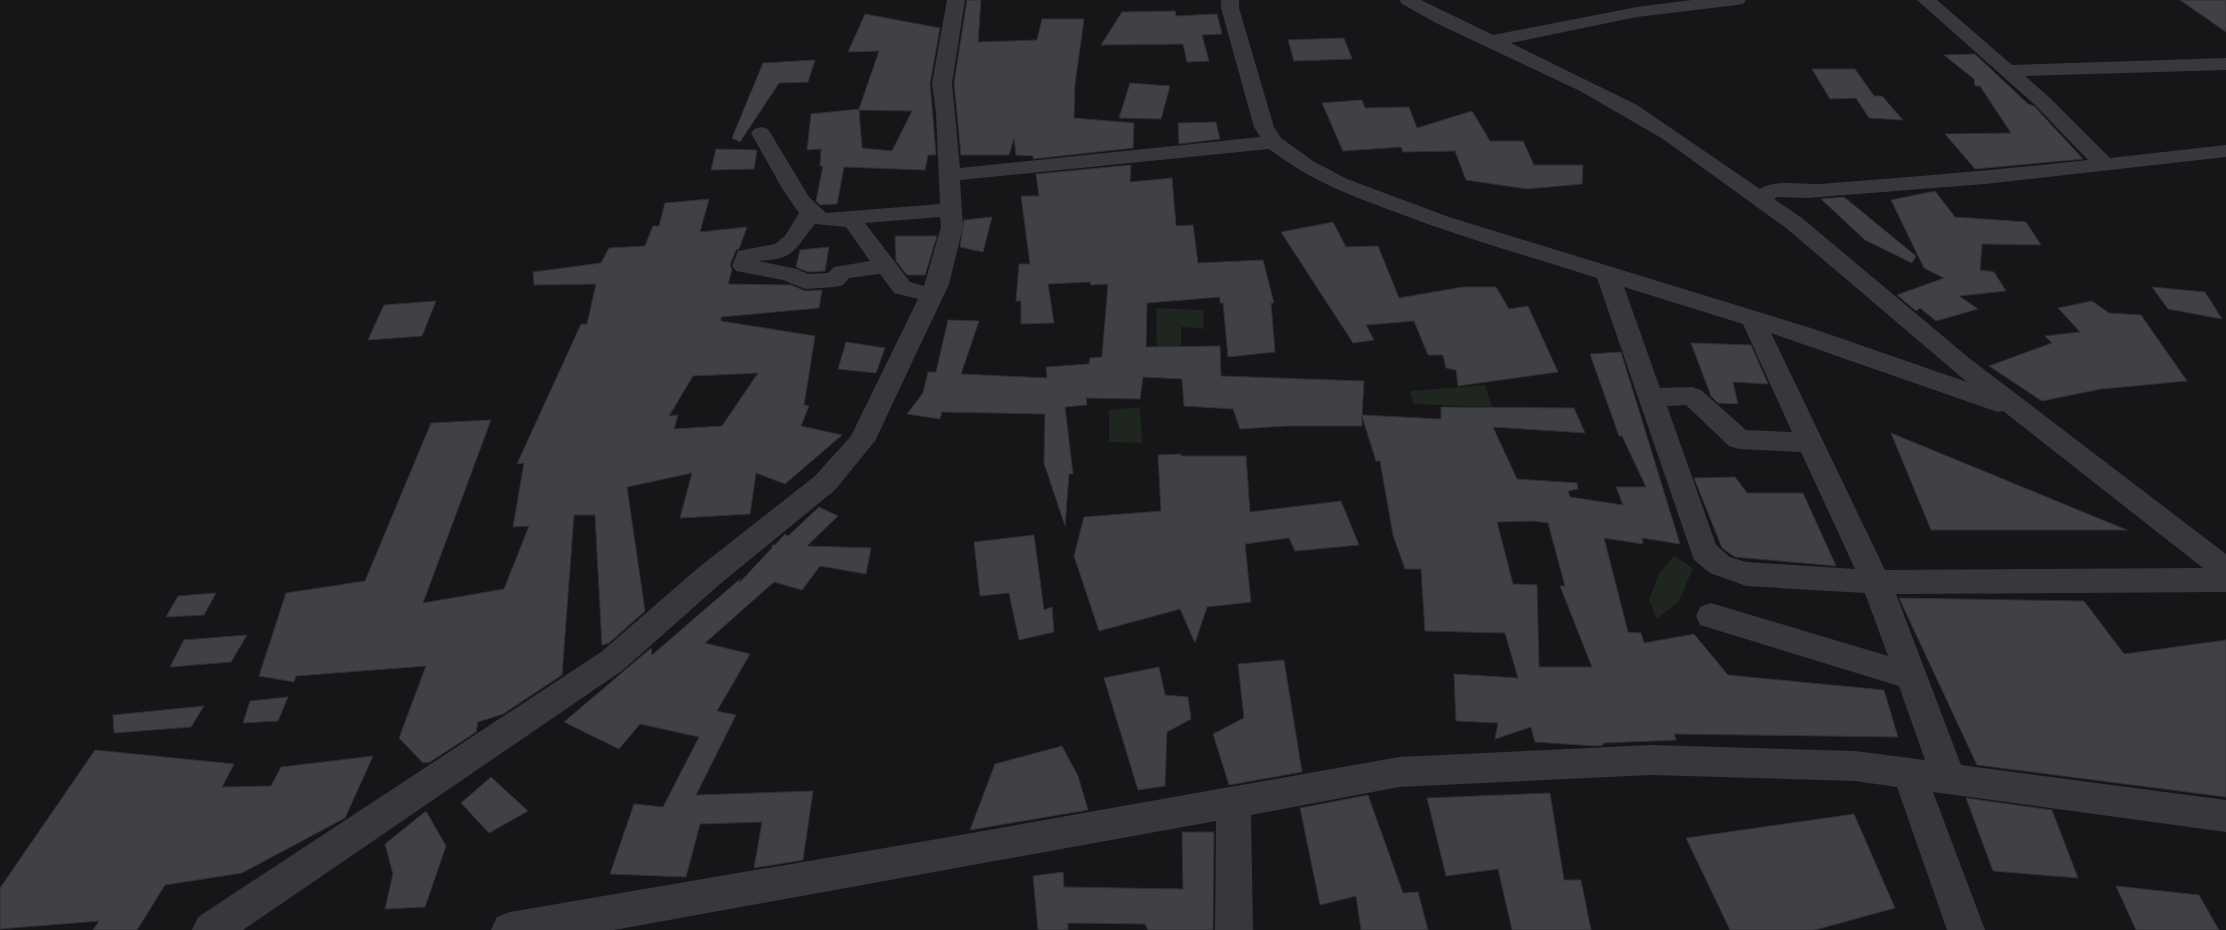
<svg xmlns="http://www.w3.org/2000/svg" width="2226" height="930" font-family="Ubuntu,sans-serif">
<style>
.green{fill:#1e261f}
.building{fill:#404145;stroke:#303034;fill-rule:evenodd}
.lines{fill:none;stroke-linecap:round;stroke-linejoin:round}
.street{fill:#37383d;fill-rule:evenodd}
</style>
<rect width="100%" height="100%" fill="#161618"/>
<g class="green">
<polygon points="1156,308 1203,310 1204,329 1181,327 1181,347 1157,347"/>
<polygon points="1485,385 1492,407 1413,404 1410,391"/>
<polygon points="1140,407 1142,443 1109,442 1109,410"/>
<polygon points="1674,556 1693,568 1679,601 1657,619 1649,600 1659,574"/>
</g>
<g class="building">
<polygon points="967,0 981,0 978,42 1037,40 1042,19 1084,19 1075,84 1074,118 1134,123 1133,148 1033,159 1033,156 1016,155 1014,138 1009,155 961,155 954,83"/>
<polygon points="2180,0 2226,0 2226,32"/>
<polygon points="1175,11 1176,16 1217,14 1222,34 1202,35 1209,61 1187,62 1183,44 1101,45 1122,12"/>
<path d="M865,14l75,14 -10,55 6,72h-8l-3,15 -81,-3 -7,37 -17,1 -4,-4 7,-35h-3l1,-17 -14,1 4,-36 48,-5 20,-58 -31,1zM859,110l53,1 -20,40 -30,-3z"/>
<polygon points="1344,38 1352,59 1294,61 1288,40"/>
<polygon points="1975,54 2028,104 2034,106 2083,159 1975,169 1945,134 2011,133 1980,86 1975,86 1974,79 1944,55"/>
<polygon points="815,60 808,82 779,83 740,142 732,138 763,63"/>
<polygon points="1812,69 1855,69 1874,96 1882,96 1903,120 1869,118 1856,98 1830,99"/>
<polygon points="1130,83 1170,86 1161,119 1119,118"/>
<polygon points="1362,100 1365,108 1409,107 1417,128 1472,111 1490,141 1523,141 1534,165 1583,165 1582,184 1527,189 1466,180 1455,151 1403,152 1401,147 1343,151 1322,103"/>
<polygon points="1216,122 1220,139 1179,144 1178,123"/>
<polygon points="716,149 757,150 754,169 711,170"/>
<path d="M1131,165l-1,17 42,-4 4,48 17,-1 5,38 65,-3 11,43h-3l4,49 -47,5 -5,-54h-3v-6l-73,6 -1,44 74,-1 1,30 143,5 -2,34 79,4v-12l133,1 11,25 -92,-6 24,52 60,4 1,6 -10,2 2,6 53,8 -7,-18h30l-24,-51h-3l-29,-82 31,-2 59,192 -38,-6 1,6 -39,-6 24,94 13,1 3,10 50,-9 34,41 156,15 14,47 -224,-3 2,6 -73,3v2l-7,1 -61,-4 -4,-15 -36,12 3,-16 -42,-2 -2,-47 64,4 -13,-45 -80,-2 -4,-62h-16l-12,-34 -13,-74h-4l-14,-45v10h-76l-46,3 -7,-20 -49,-3 -2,-27 -39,-2 -3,22 -54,-1 1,7 -22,2 8,67h-4l-4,52 -21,-63 1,-49 -103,-2 -2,7 -33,-5 16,-21 5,-21h8l12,-52 31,1 -18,53 86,4 -1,-11 43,-3 1,-6 12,-1 6,-73 -17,1 -1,-3 -42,2 6,39 -33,1v-23h-5l3,-37h11l-9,-68h18l-3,-22zM1534,521l14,2 17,63h-5l32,81h-53l-2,-82 -24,-1 -16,-62z"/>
<polygon points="1935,191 1955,217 2026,222 2041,245 1982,244 1980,270 1994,272 2006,291 1959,296 1978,309 1936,321 1920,308 1916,311 1897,295 1944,278 1924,268 1891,200"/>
<polygon points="1844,197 1916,256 1912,263 1865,240 1821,199"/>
<path d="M709,199l-9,33 47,-5 -8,22 -3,1 -6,15 2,5 -4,14 63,1 14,6 17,-1 -3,18 -98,9v4l94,15 -11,69 5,1 -8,20 41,9 -57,49 -29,-11 -6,41 -70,4 12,-45 -65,14 18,124 -36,32 -7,2 -7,-130h-21l-12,160 -59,39 -25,8 -2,10 -46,30 -7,1 -24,-25 27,-72 -130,10 -2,6 -35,-6 27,-83 79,-12 66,-158 60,-3 -68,183 81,-14 25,-63 -16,1 11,-64 -7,1 64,-140h6l9,-40 -62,1 -1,-13 68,-9 8,-15 36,-2 8,-20h6l6,-23zM758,373l-36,53 -48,3 4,-14 -9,1 24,-40z"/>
<polygon points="992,217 983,252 960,247 964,220"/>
<polygon points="1333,222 1346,247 1378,246 1399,298 1463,287 1496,287 1509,309 1528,306 1558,372 1458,386 1456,370 1446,368 1443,355 1428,355 1414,321 1366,325 1374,340 1353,343 1281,232"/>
<polygon points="895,236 937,236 925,275 907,275 896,261"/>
<polygon points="829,247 825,271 808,272 796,267 800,250"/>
<polygon points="2152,287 2205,292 2222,319 2168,309"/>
<polygon points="436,301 422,336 368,340 384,305"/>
<polygon points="2092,301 2109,313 2141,315 2187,381 2101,389 2042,401 1989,366 2052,343 2045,336 2080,332 2058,308"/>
<polygon points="846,342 885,348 876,373 838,369"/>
<polygon points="1691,343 1751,345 1768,384 1733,382 1738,404 1718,403 1711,396"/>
<polygon points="1891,433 2127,530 1931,530"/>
<polygon points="1181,454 1181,456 1246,456 1250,512 1341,501 1359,545 1295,551 1289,538 1245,544 1251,602 1207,607 1195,643 1180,609 1099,631 1074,556 1084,517 1161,511 1158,455"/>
<polygon points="1735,477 1747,493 1803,493 1836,566 1735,557 1722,548 1694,478"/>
<polygon points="819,507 838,516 807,546 871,548 866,574 820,566 802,590 774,582 705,643 750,654 717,711 736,715 696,795 813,791 803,860 754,868 762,822 700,824 686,877 610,874 634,804 663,807 699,737 640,724 619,749 564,722 651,648 652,655 740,579 739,583 772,548 772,545 775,545 785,534 788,536"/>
<polygon points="1034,535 1044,610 1052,607 1054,632 1019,640 1009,593 980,596 974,542"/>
<polygon points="216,593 204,615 166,617 178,596"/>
<polygon points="1899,598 2084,601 2124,654 2226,640 2226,797 1977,765"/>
<polygon points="247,635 231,662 170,667 184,640"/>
<polygon points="1284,660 1302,772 1229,785 1213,734 1244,718 1238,664"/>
<polygon points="1159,667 1165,695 1188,697 1191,719 1167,732 1165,786 1138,790 1104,678"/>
<polygon points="288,697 278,721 243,723 250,701"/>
<polygon points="204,706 191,727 114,733 113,715"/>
<polygon points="1062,746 1078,776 1088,810 970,830 995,764"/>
<polygon points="95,750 234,764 222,787 271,786 281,767 373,756 345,818 242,873 165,885 137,930 93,930 99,921 0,929 0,888"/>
<polygon points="491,777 528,811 489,833 461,803"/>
<polygon points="1550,793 1564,880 1581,880 1591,930 1512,930 1498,869 1446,876 1427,798"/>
<polygon points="1368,795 1403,893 1418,892 1428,930 1361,930 1356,896 1320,905 1300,808"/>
<polygon points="1966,798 2052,810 2078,878 1993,871"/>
<polygon points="426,811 446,846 425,907 385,909 393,874 385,844"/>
<polygon points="1854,814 1895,908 1815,930 1730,930 1686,838"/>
<polygon points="1182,832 1214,832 1213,930 1148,930 1145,924 1068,923 1068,930 1038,930 1033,876 1063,872 1064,887 1183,889"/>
<polygon points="2116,886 2199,895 2219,930 2136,930"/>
</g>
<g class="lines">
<path class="street" d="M947,0h18l-13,83 8,85 300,-31 -6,-10 -33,-119v-8h18v8l35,119 7,11 32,23 34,18 102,38 365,112 153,53 -181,-154 -123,-89 -83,-48 -144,-68 -34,-19 -3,-4h22l72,35 144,-28 55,-7h54l-3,4 -6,1 -100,12 -126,26 126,62 123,84c16,-10 41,-4 60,-5 89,-7 179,-14 268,-24l-53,-55 -118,-105h20l75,65 214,-7v12l-201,6 24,21 61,61 116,-13v12l-241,27 -178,14 -29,-1 -4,2 28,19 167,140 257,196v38l-330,2 65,171 265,35v32l-293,-40 52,138h-38l-50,-143 -42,-6 -204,-6 -252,12 -148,28 2,115h-38l1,-109 -602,109h-123l6,-13 13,-5 439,-75 450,-80 252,-12 204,6 70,9 -26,-74 -199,-61 -4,-9 4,-9 11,-4 177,53 -23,-63 -119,-7 -36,-13 -16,-13 -97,-282c-66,-21 -134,-40 -199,-65 -51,-19 -85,-31 -129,-64l-309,31 3,47 -14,57 -74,157 -40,49 -115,94 -97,86 -380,260h-51l6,-13 403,-265 97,-84 117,-92 36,-40 67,-137 -24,-6 -14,-19 -31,4 -6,7 -8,2 -30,2 -22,-9 -47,-9 -4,-5 6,-15 37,-7 10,-8 14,-23 -16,-23 -32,-57 3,-4 7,-2 7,2 41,68 17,16 114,-9 -4,-91 -4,-30zM940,217l1,10 -17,59 -14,-4 -45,-59zM815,224l31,3 24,34 -36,6 -6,6 -20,1 -11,-5 -39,-8c39,-2 36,-12 57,-37zM1624,287l119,37 49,108 -46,-2 -45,-40 -9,-3 -32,1zM1771,333l218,76 9,3 5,-1 200,157 -318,2zM1686,405l43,41 10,3 62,3 54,117 -109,-7 -16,-5 -14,-12 -49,-139z"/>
</g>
</svg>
